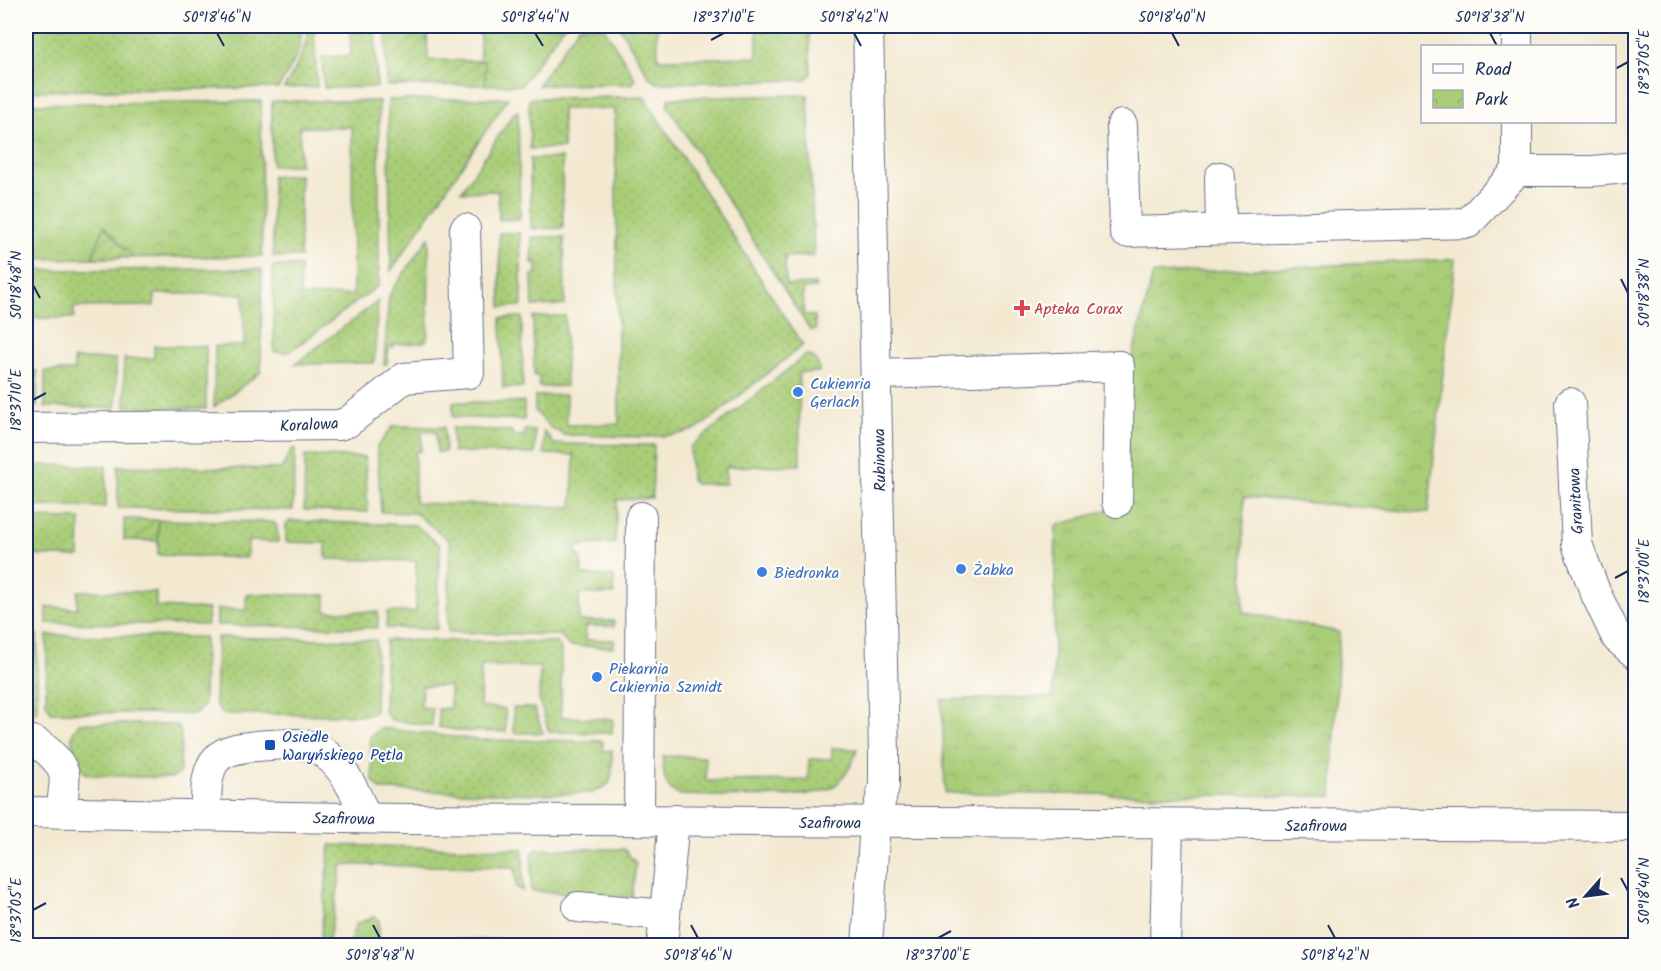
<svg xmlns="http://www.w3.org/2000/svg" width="1661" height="971" font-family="Kalam,sans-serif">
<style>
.grass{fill:url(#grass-dots);stroke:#627e6a;stroke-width:1.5}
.park{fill:url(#park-crowns);stroke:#627e6a;stroke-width:1.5}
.garden{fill:url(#garden-furrows);stroke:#627e6a;stroke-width:1.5}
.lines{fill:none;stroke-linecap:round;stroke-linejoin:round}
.minor-casing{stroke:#677086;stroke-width:32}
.minor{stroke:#fff;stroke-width:30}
.ticks{fill:none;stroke:#1b2f5e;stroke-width:2}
.health-dot{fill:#e0444e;stroke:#fdfcf7;stroke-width:2}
.shop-dot{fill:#3f7fe0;stroke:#fdfcf7;stroke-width:2}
.transit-dot{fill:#1a4fb4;stroke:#fdfcf7;stroke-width:2}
.labels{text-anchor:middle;stroke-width:4.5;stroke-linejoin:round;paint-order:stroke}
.health-label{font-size:16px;fill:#be3a42;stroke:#fdfcf7;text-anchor:start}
.shop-label{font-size:16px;fill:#366cbe;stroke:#fdfcf7;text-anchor:start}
.street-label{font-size:16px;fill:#1b2f5e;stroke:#fdfcf7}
.transit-label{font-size:16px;fill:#164399;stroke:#fdfcf7;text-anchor:start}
.neatline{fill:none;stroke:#1b2f5e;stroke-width:2}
.ticks-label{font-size:15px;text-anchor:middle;fill:#1b2f5e}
</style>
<defs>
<pattern id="grass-dots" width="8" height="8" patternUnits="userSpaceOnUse" patternTransform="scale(1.5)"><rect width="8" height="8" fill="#a9cd77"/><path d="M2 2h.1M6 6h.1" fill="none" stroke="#91b069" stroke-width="1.8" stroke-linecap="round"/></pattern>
<pattern id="park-crowns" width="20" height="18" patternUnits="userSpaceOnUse" patternTransform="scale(1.5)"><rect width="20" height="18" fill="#a9cd77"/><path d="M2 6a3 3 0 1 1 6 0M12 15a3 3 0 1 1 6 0" fill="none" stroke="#91b069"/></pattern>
<pattern id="garden-furrows" width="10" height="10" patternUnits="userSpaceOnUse" patternTransform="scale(1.5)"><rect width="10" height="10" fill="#a9cd77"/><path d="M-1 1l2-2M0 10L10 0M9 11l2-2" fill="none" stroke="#91b069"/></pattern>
</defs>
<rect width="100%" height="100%" fill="#fdfcf7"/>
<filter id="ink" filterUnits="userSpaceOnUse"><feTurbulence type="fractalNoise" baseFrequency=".0167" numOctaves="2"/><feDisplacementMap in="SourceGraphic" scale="12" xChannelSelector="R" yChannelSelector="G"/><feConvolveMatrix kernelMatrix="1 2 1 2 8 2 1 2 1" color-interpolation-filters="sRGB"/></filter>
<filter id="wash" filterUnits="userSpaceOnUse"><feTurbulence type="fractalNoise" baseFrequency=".008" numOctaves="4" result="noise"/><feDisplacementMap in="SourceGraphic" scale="24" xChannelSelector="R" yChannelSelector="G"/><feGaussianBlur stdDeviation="1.35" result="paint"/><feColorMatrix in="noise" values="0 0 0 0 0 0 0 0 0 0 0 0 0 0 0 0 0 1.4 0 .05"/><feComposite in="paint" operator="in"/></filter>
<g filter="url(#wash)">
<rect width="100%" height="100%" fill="#f3e9d1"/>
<g class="grass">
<path d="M26,26h276c0,24 -11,43 -24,62l-252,3z"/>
<polygon points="480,26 564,26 521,85 485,85 485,61 480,61"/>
<polygon points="579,26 603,26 635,78 633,84 538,85"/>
<polygon points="619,26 657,26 658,59 757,57 757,30 809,29 811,75 804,80 657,83 649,77"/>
<path d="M314,30l3,57 -33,1c11,-17 21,-37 24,-57z"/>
<polygon points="375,31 377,87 324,88 322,58 351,55 350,32"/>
<polygon points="808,95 814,256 785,257 786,285 815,284 816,288 803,289 804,315 815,316 816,330 810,330 667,105 670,98"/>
<path d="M644,97l159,248 -104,83c-34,15 -96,6 -135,7l-13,-7 -16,-17v-15l31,-1 1,30 52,-1 -4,-315h-53l1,39 -33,1 -1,-48 2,-3z"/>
<polygon points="508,98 391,271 388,100"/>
<polygon points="272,101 379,101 379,285 289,352 274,352 273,266 300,266 300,296 353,295 352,127 300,127 300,165 272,166"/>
<polygon points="518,111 520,219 499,220 498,191 461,192 514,113"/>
<polygon points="562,158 563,228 531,229 530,159"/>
<polygon points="300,175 300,257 273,257 272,176"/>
<polygon points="499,233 520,233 522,306 501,307"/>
<polygon points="429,237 428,335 426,341 419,343 393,344 393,347 389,347 387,364 384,364 389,295"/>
<polygon points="532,237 564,237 565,305 533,306 532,275 537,274 537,263 532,263"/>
<polygon points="262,269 261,372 214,407 215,346 244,346 244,294 155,294 154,306 74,307 74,318 26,318 26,281 29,280 29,270"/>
<polygon points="378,301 374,363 295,364"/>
<polygon points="565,316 566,386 539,387 539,376 534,376 533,317"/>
<polygon points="522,317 523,387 503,388 501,318"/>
<polygon points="154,346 206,346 206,409 125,407 124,359 154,358"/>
<path d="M806,355c9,1 13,8 13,17l-20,1 1,92 -74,2v17h-31l-4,-4 -1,-33z"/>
<polygon points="74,359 116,359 116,408 45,407 45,371 74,371"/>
<polygon points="26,371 37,371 37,407 26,406"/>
<polygon points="453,402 524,402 524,420 453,417"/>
<polygon points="393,426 444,427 445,452 437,452 436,432 422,432 421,451 415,452 415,503 572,507 574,455 544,454 544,431 554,444 654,445 652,498 617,500 615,543 577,546 577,556 581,556 582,575 614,576 614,594 579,594 579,621 614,621 614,626 586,626 585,640 614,640 614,647 569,646 560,635 448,632 450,541 415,513 381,512 377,447"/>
<polygon points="452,428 512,431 512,436 524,436 525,430 535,431 535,454 453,452"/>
<polygon points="292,449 295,449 293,510 118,508 118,466 281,469"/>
<polygon points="305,456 365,457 368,512 304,510"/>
<polygon points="26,465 106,466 106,507 26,506"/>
<polygon points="26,518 80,519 79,557 26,555"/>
<polygon points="158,520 273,522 277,526 278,542 248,541 247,558 158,555"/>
<polygon points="290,521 415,525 440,545 437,629 386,628 387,612 416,612 416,561 326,559 326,543 286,542 286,525"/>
<polygon points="78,591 156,592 156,607 208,609 207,625 47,623 47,607 77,608"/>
<polygon points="246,594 326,595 326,611 378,612 378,628 217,625 217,609 246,610"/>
<polygon points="26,635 37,635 37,712 26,711"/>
<polygon points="47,635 205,637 204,706 194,714 51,712 46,703"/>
<polygon points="217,637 376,640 375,711 369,715 222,714 215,704"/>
<polygon points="386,640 555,642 561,648 561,717 613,719 612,733 549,732 539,699 540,667 481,666 480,707 505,709 506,732 462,731 439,727 438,709 450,708 450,686 422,686 421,707 432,708 432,726 391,720 384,711"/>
<polygon points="513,708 534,708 543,733 514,733"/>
<path d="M79,723l98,2 4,6 -1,40 -4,5 -5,2 -83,-3c-10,-8 -19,-29 -15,-43 0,-1 6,-8 6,-9z"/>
<polygon points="380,728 479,740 603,741 603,751 612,750 612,773 609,784 592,793 540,794 381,790 373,781 370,737"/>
<path d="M832,748l25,1c-4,15 -11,29 -25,38 -25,15 -118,8 -152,8 -17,-6 -17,-23 -17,-39l42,1 1,24 102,-1 1,-21h23z"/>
<polygon points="330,845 523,849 523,891 516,887 515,867 342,865 328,945 320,945"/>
<polygon points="537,849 624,849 636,863 632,897 531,891 532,854"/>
<polygon points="373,917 376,917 379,920 379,939 515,940 515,945 349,945 356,924"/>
</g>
<g class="park">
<polygon points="261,101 262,256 26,259 26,104"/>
<polygon points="1455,259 1428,513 1244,497 1243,612 1339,632 1332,796 945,793 942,700 1053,697 1056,526 1126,504 1128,374 1153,274"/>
</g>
<g class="garden">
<polygon points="386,30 427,30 428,60 485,61 485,85 387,86"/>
<polygon points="104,226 133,257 92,258"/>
<polygon points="124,519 158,520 158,541 124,540"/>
</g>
</g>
<g filter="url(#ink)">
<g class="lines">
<defs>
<g id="minor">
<polyline points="1517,46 1517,26"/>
<polyline points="1517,122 1517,171 1593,171 1636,167"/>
<polyline points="1122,125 1125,232 1468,223 1517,171"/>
<polyline points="1220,177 1221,229"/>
<polyline points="878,374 1119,366 1117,502"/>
<polyline points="1570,403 1577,544 1596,594 1617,638 1636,654"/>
<polyline points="26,428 339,425 348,422 404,378 469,373 465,229"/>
<path d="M26,739c14,3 33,19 38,35 2,7 -2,29 -3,38"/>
<polyline points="26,812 400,819 1636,826"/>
<path d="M206,814c-1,-58 8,-66 64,-69 14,-1 33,-3 46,3 26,13 40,45 50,70"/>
<polyline points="639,820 641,517"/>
<polyline points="578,907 665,915"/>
<polyline points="662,946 674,820"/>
<polyline points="867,946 875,822 884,786 884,754 868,26"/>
<polyline points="1165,946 1168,824"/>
</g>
</defs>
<use href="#minor" class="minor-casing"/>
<use href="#minor" class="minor"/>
</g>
</g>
<path class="ticks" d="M217,33l7,13M535,33l8,13M854,33l7,13M1172,33l7,13M1490,33l7,13M711,40l13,-7M1615,69l13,-7M1621,279l7,14M33,285l7,13M33,400l13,-7M1615,578l13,-7M1621,878l7,13M33,910l13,-7M373,925l7,13M691,925l7,13M1328,925l7,13M938,938l13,-7"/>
<path class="health-dot" d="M1019 299h6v6h6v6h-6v6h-6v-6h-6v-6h6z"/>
<g class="shop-dot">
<circle cx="798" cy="392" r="6"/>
<circle cx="961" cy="569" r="6"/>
<circle cx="762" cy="572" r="6"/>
<circle cx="597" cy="677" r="6"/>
</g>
<rect class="transit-dot" x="264" y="739" width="12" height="12" rx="3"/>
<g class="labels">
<g class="health-label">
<text x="1034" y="314">Apteka Corax</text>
</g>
<g class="shop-label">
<text x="810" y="389">Cukienria<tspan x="810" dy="18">Gerlach</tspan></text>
<text x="973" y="575">Żabka</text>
<text x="774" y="578">Biedronka</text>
<text x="609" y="674">Piekarnia<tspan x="609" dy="18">Cukiernia Szmidt</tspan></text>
</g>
<g class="street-label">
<text transform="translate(309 424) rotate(-3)" y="6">Koralowa</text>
<text transform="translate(879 460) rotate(-91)" y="6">Rubinowa</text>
<text transform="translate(1575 501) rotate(-93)" y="6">Granitowa</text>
<text transform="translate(344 818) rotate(1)" y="6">Szafirowa</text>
<text x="830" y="828">Szafirowa</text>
<text x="1316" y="831">Szafirowa</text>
</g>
<g class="transit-label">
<text x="282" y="742">Osiedle<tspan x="282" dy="18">Waryńskiego Pętla</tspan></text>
</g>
</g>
<rect width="1661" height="971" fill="none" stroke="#fdfcf7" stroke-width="66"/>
<rect x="1421" y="45" width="195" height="78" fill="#fdfcf7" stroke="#a3aaba" stroke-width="1.5"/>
<rect x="1433" y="64" width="30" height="9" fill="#ffffff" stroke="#a3aaba" stroke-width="1.5"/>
<text x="1475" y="75" font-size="18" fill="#1b2f5e">Road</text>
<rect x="1433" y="90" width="30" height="18" fill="url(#park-crowns)" stroke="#a3aaba" stroke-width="1.5"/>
<text x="1475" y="105" font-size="18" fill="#1b2f5e">Park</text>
<g transform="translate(1586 896) rotate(242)" stroke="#fdfcf7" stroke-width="4.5" paint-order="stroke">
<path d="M0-4.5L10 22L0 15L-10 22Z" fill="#1b2f5e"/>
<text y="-9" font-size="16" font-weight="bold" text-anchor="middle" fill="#1b2f5e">N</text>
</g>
<rect x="33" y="33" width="1595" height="905" class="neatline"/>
<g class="ticks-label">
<text x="217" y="22">50°18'46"N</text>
<text x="535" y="22">50°18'44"N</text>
<text x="724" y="22">18°37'10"E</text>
<text x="854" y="22">50°18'42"N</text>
<text x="1172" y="22">50°18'40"N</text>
<text x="1490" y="22">50°18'38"N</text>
<text transform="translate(1644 62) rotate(-90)" y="5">18°37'05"E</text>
<text transform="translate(16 285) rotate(-90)" y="5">50°18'48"N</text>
<text transform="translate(1644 293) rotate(-90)" y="5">50°18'38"N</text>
<text transform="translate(16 400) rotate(-90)" y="5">18°37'10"E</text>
<text transform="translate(1644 571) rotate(-90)" y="5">18°37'00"E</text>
<text transform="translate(1644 891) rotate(-90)" y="5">50°18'40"N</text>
<text transform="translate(16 910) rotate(-90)" y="5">18°37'05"E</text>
<text x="380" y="960">50°18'48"N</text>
<text x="698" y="960">50°18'46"N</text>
<text x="938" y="960">18°37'00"E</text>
<text x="1335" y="960">50°18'42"N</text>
</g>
</svg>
